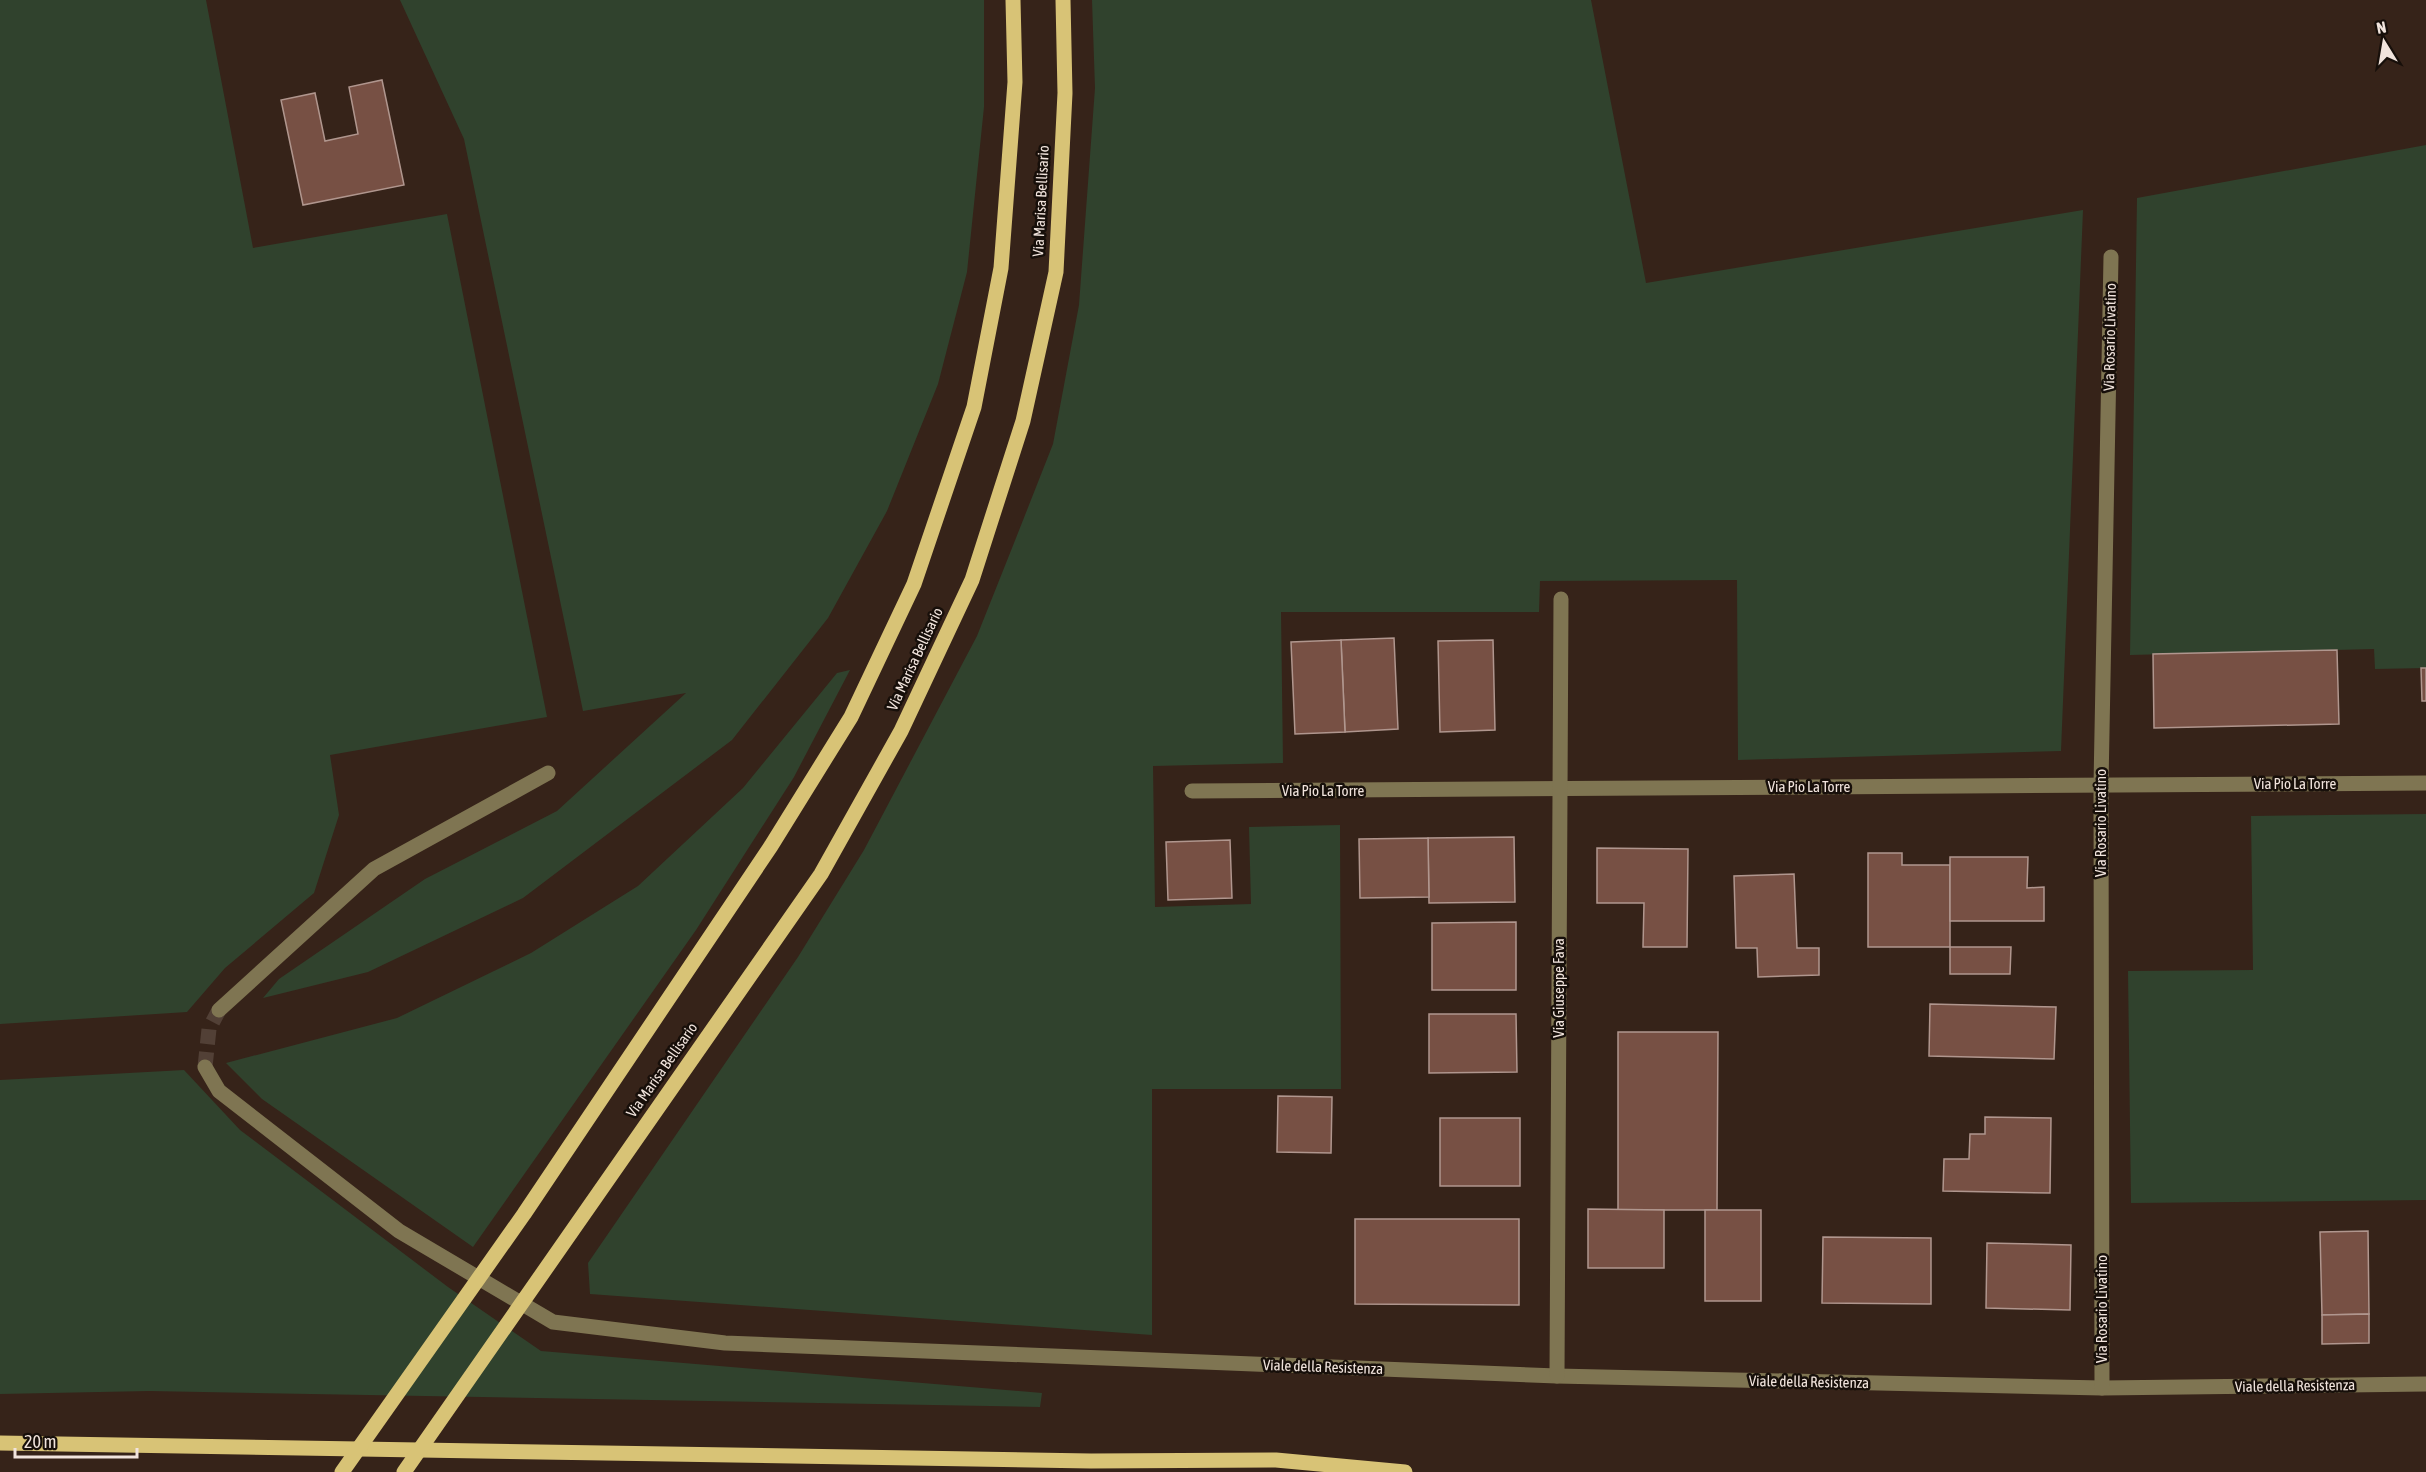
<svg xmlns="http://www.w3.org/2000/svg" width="2426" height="1472" font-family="'Asap Condensed',sans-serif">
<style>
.green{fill:#30422d}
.building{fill:#775044;stroke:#b0968e;stroke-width:1.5}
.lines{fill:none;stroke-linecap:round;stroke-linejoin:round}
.minor-tunnel{stroke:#524036;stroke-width:15;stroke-dasharray:15 8;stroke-linecap:butt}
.minor{stroke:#7f7552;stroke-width:15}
.major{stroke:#d8c376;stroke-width:15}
.labels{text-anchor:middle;stroke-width:5;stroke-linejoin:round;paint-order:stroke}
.street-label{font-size:15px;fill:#f1e4dd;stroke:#170f0a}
</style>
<rect width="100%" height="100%" fill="#362319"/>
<g class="green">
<polygon points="0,0 206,0 253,248 447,214 547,717 330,755 339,815 314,893 225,968 187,1012 0,1024"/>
<polygon points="400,0 984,0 984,107 967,272 938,384 887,511 828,618 732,740 523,898 368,972 263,998 279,979 425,879 557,811 686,693 583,711 464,139"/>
<polygon points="1092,0 1591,0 1646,283 2083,210 2061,751 1738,760 1737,580 1540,581 1539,612 1281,612 1283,763 1153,766 1155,907 1251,904 1249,827 1340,825 1341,1089 1152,1089 1152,1335 590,1294 588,1263 798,957 864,850 977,636 1016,538 1053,444 1079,305 1095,88"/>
<polygon points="2426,145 2426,668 2375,669 2374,649 2130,655 2137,198"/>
<polygon points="850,670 794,777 696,930 473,1247 262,1099 226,1063 397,1018 531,953 638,886 743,788 837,673"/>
<polygon points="2426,814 2426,1200 2131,1203 2128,971 2253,970 2251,816"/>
<polygon points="184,1070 240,1130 448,1287 541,1351 1042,1393 1040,1407 149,1391 0,1394 0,1080"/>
</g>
<g class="building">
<polygon points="382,80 404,185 303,205 281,100 315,93 325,141 358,134 349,87"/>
<polygon points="1394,638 1398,729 1345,732 1341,640"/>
<polygon points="1341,640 1345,732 1295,734 1291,642"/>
<polygon points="1493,640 1495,730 1440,732 1438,641"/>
<polygon points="2337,650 2339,724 2154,728 2153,654"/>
<polygon points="2421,668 2426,668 2426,701 2422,701"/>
<polygon points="1514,837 1515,902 1429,903 1428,838"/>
<polygon points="1428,838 1429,897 1360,898 1359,839"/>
<polygon points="1230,840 1232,898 1168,900 1166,842"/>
<polygon points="1597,848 1688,849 1687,947 1643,947 1644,903 1597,903"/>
<polygon points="1868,853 1902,853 1902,865 1950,865 1950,947 1868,947"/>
<polygon points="1950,857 2028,857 2027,888 2044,887 2044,921 1950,921"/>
<polygon points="1794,874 1797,948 1819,948 1819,975 1758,977 1757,948 1736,948 1734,876"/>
<polygon points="1516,922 1516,990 1432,990 1432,923"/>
<polygon points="1950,947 2011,947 2010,974 1950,974"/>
<polygon points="1930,1004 2056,1007 2054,1059 1929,1056"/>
<polygon points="1429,1014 1516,1014 1517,1072 1429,1073"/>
<polygon points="1618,1032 1718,1032 1717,1210 1618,1210"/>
<polygon points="1278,1096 1332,1097 1331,1153 1277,1152"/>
<polygon points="1985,1117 2051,1118 2050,1193 1943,1191 1944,1159 1969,1159 1970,1134 1985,1134"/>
<rect x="1440" y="1118" width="80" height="68"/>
<polygon points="1588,1209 1664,1210 1664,1268 1588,1268"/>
<rect x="1705" y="1210" width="56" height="91"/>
<polygon points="1355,1219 1519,1219 1519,1305 1355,1304"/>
<polygon points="2368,1231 2369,1314 2322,1315 2320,1232"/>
<polygon points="1823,1237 1931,1238 1931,1304 1822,1303"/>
<polygon points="1987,1243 2071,1245 2070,1310 1986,1308"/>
<polygon points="2369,1314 2369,1343 2322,1344 2322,1315"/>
</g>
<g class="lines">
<polyline class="minor-tunnel" points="205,1067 209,1029 219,1010"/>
<g class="minor">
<polyline points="1192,791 2426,783"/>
<polyline points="219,1010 374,869 548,773"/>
<polyline points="205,1067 219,1091 399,1231 553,1322 725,1343 1557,1376 2102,1388 2426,1384"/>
<polyline points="1557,1376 1561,599"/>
<polyline points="2102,1388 2101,785 2111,257"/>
</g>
<g class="major">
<polyline points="0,1443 1091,1461 1276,1460 1405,1472"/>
<polyline points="342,1472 524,1214 771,846 851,717 914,584 974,407 1001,268 1015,82 1013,0"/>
<polyline points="404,1472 821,874 901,731 972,580 1023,421 1056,272 1065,93 1063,0"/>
</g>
</g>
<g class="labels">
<g class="street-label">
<text transform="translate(1041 201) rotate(-87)" y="5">Via Marisa Bellisario</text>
<text transform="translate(2110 337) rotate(-89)" y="5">Via Rosario Livatino</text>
<text transform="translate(915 659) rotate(-65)" y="5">Via Marisa Bellisario</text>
<text x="2295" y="789">Via Pio La Torre</text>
<text x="1809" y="792">Via Pio La Torre</text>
<text x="1323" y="796">Via Pio La Torre</text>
<text transform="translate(2101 823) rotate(-90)" y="5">Via Rosario Livatino</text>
<text transform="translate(1559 988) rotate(-90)" y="5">Via Giuseppe Fava</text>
<text transform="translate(662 1070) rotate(-55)" y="5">Via Marisa Bellisario</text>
<text transform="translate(2102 1309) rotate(-90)" y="5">Via Rosario Livatino</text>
<text transform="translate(1323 1367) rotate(2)" y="5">Viale della Resistenza</text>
<text transform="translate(1809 1382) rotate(1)" y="5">Viale della Resistenza</text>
<text transform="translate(2295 1386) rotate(-1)" y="5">Viale della Resistenza</text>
</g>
</g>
<g transform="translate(2384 42) rotate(349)" stroke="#170f0a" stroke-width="4.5" paint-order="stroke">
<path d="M0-4.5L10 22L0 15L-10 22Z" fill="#f1e4dd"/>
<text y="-9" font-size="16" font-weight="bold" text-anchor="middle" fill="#f1e4dd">N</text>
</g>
<path d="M15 1448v9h122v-9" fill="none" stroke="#f1e4dd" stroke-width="3"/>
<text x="24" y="1448" font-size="18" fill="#f1e4dd" stroke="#170f0a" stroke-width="4.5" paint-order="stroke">20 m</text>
</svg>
